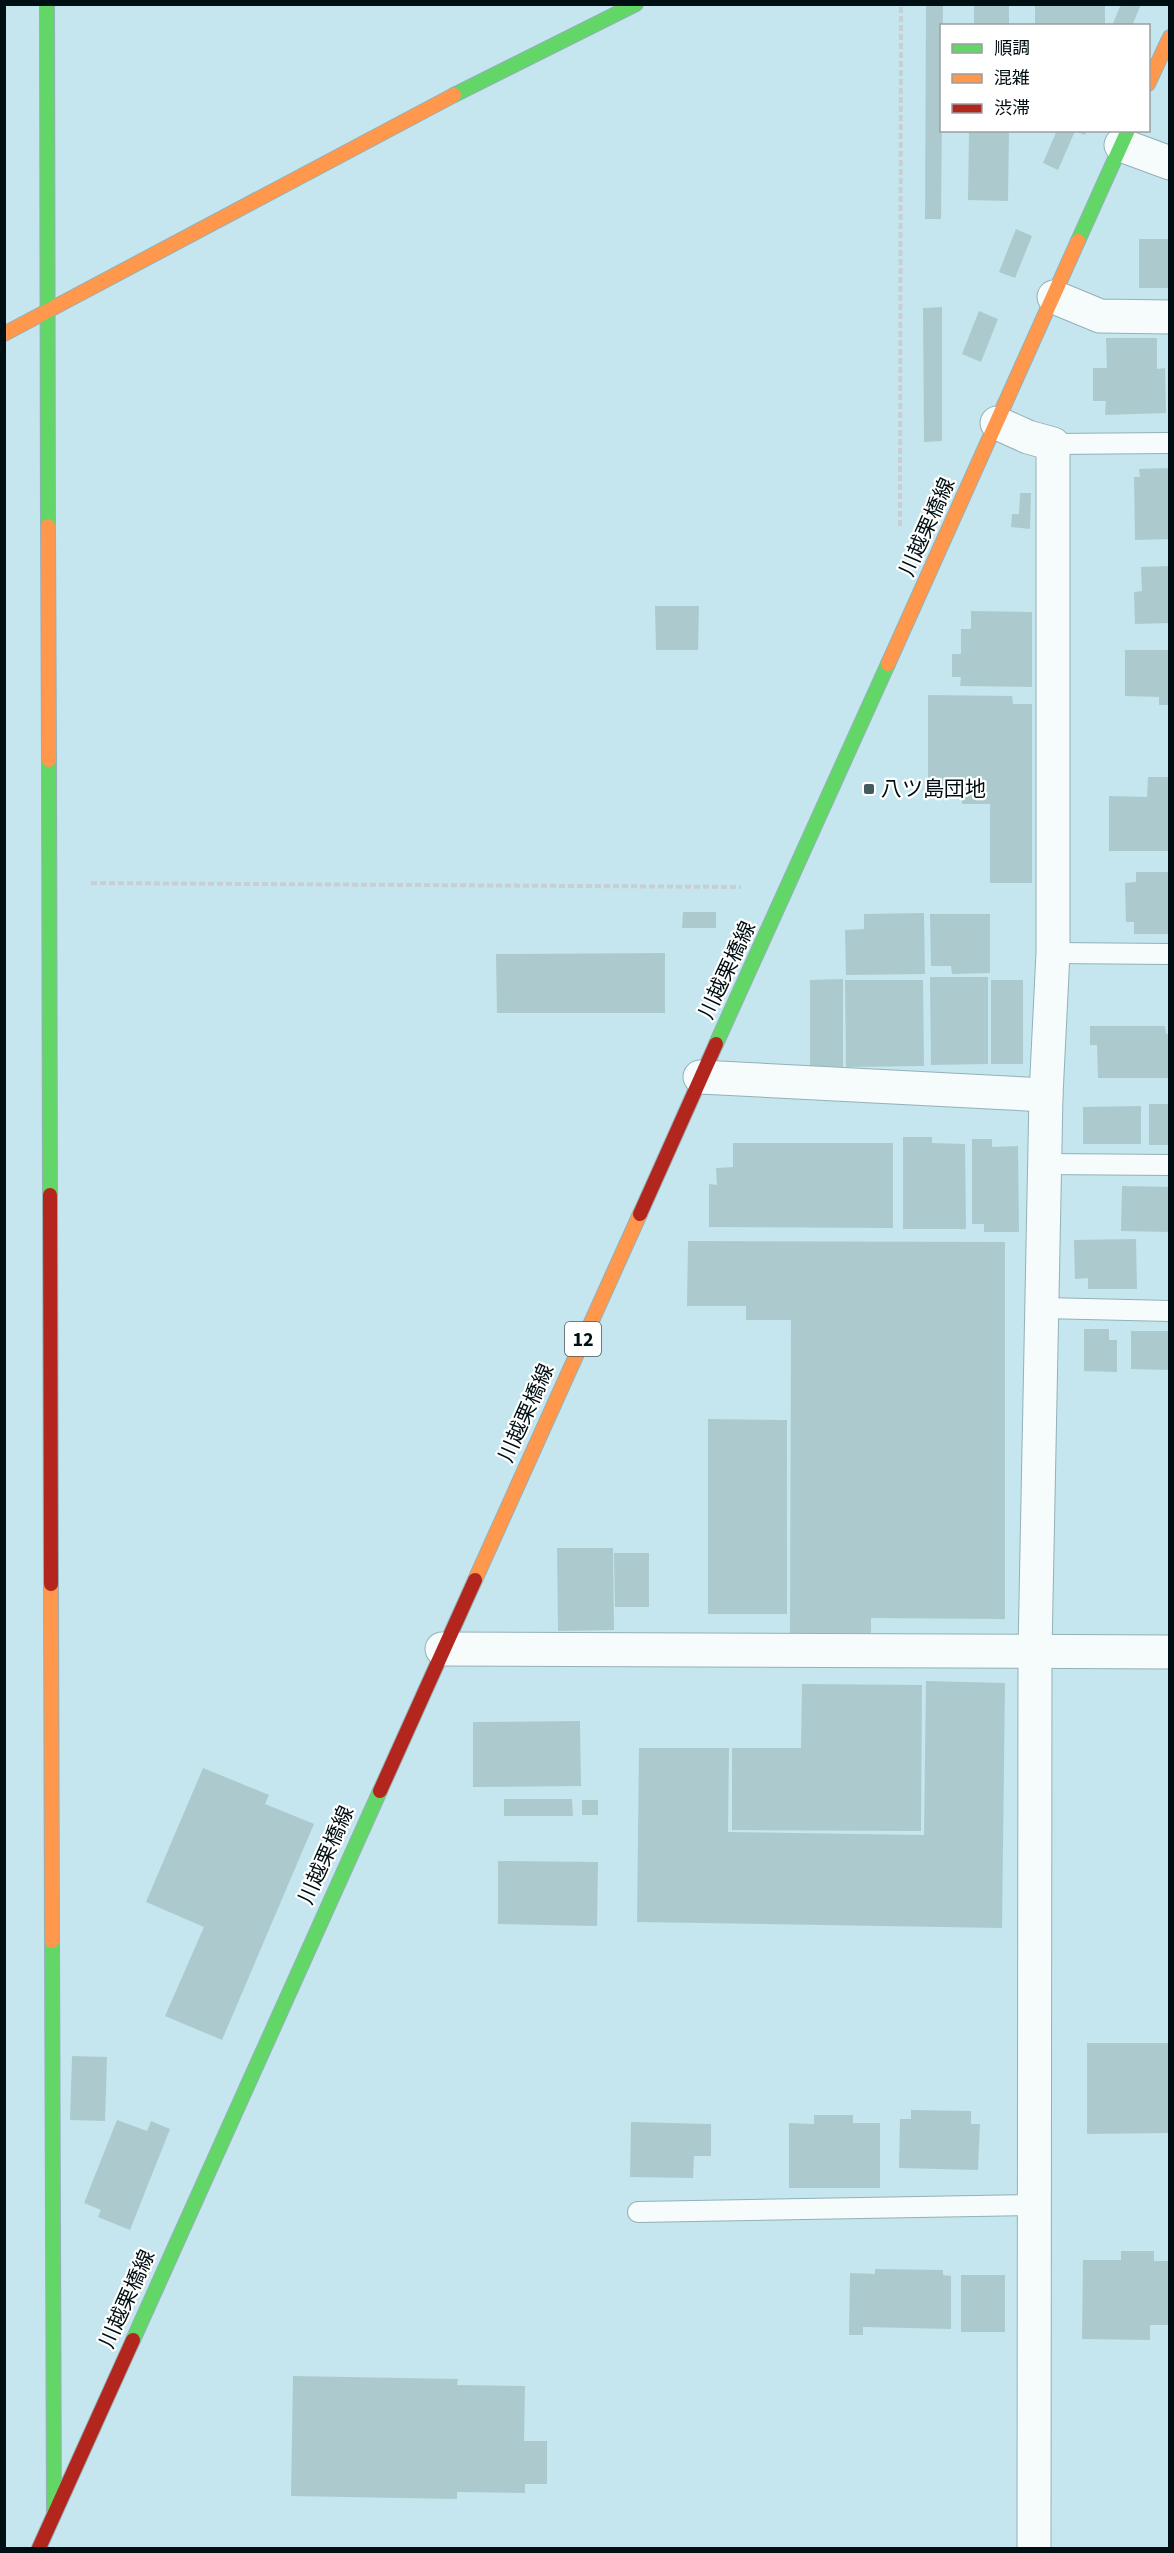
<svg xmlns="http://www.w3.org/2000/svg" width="1174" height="2553" font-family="'Source Sans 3','Noto Sans JP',sans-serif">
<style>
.building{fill:#accace}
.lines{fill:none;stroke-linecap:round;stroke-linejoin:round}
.lane-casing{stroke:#93b1b7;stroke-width:22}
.street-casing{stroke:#93b1b7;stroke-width:35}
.fast-casing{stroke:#93b1b7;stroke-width:16}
.slow-casing{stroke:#93b1b7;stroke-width:16}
.jam-casing{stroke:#93b1b7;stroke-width:16}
.path{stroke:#c6d0d2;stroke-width:4;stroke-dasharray:6 3;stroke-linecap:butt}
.lane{stroke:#f6fbfc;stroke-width:20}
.street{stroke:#f6fbfc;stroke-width:33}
.fast{stroke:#63d668;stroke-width:14}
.slow{stroke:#ff974d;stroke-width:14}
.jam{stroke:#b3261e;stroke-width:14}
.poi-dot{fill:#455a60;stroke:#fff;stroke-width:2}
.labels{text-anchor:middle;stroke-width:4.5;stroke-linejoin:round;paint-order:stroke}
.shield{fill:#fff;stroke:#4c575a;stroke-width:1.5}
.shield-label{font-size:20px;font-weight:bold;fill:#000f13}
.street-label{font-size:21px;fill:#000f13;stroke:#fff}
.poi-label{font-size:21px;fill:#000f13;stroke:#fff;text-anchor:start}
</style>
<rect width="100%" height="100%" fill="#c5e6ee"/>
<g class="building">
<polygon points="926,4 943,4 941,219 925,219"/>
<rect x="974" y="4" width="35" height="22"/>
<rect x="1035" y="4" width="70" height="22"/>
<polygon points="1121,4 1141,4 1132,26 1112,26"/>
<polygon points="969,130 1009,130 1008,201 968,200"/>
<polygon points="1057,130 1087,130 1085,135 1075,131 1058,170 1043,163"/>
<polygon points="1016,229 1032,236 1015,278 999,272"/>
<rect x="1139" y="239" width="31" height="49"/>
<polygon points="942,307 942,441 924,442 923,308"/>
<polygon points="979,311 998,319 981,362 962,354"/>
<polygon points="1106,338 1157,338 1157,369 1165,368 1166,413 1105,415 1106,401 1093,401 1093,368 1107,368"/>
<polygon points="1170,468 1170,539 1135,540 1134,477 1140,477 1139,469"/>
<polygon points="1020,493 1031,493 1030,529 1011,527 1012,514 1019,514"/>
<polygon points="1170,566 1170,623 1135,624 1134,592 1142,591 1141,567"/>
<polygon points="655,606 699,606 698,650 656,650"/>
<polygon points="971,611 1032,612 1032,687 960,686 961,677 952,677 952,654 961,654 961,629 971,629"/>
<polygon points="1125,650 1170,650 1170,705 1159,705 1159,697 1125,696"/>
<polygon points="928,695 1012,696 1013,704 1032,704 1032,883 990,883 990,804 962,804 962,787 928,787"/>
<polygon points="1148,777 1170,777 1170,851 1109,851 1109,796 1147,797"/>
<polygon points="1136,872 1170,872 1170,934 1134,934 1134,922 1126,922 1125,883 1136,882"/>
<polygon points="683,912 716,912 716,928 682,928"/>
<polygon points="924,913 925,974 846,975 845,930 864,929 864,914"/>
<polygon points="930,914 990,914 990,973 952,974 951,966 931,966"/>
<polygon points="665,953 665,1013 497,1013 496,954"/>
<polygon points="930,977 988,977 988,1064 931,1065"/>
<polygon points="843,979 843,1067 810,1066 810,980"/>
<polygon points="845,980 923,980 924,1066 846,1067"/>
<rect x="991" y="980" width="32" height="84"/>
<polygon points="1090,1026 1165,1026 1166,1034 1170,1034 1170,1078 1098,1078 1097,1045 1090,1045"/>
<rect x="1149" y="1104" width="21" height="41"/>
<polygon points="1141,1106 1141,1144 1083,1144 1083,1107"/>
<polygon points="903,1137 932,1137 932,1143 965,1144 966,1229 903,1229"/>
<polygon points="972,1139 992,1139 992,1147 1018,1146 1019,1232 984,1232 984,1224 972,1224"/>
<polygon points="733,1143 893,1143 893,1228 709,1227 709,1184 717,1185 716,1168 733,1167"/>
<polygon points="1122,1186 1170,1187 1170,1232 1121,1231"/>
<polygon points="1136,1239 1137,1289 1088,1289 1088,1278 1075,1279 1074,1240"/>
<polygon points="688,1241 1005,1242 1005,1619 871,1618 871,1633 790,1633 791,1320 746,1320 746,1306 687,1306"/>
<polygon points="1084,1329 1109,1329 1109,1340 1117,1340 1117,1372 1084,1371"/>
<polygon points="1131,1331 1170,1331 1170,1370 1131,1369"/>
<polygon points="708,1419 787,1420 787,1614 708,1614"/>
<polygon points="557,1548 613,1548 614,1630 558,1631"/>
<polygon points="614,1553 649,1553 649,1607 615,1607"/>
<polygon points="926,1681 1005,1683 1002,1928 637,1922 639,1748 729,1748 728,1832 924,1835"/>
<polygon points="802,1684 922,1685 921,1831 732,1830 732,1748 801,1748"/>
<polygon points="580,1721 581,1786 473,1787 473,1722"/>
<polygon points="203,1768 269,1795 265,1804 314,1824 222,2040 165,2016 204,1927 146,1902"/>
<polygon points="504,1799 572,1799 573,1816 504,1816"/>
<rect x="582" y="1800" width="16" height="15"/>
<polygon points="498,1861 598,1862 597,1926 498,1924"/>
<polygon points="1087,2043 1170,2043 1170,2133 1087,2134"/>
<polygon points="72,2056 107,2057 105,2121 70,2120"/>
<polygon points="911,2110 971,2111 971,2124 980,2124 978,2170 899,2168 900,2119 911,2119"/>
<polygon points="814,2115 853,2115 853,2123 880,2123 880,2188 789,2188 789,2123 814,2124"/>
<polygon points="117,2120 147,2131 151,2121 170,2129 130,2230 98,2217 101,2210 84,2203"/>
<polygon points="631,2122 711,2124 711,2156 694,2156 693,2178 630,2177"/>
<polygon points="1121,2251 1154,2251 1154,2261 1170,2261 1170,2325 1150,2325 1150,2340 1082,2339 1083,2260 1121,2260"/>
<polygon points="875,2269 943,2270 943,2275 951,2276 951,2329 863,2327 863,2335 849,2335 850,2273 875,2274"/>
<rect x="961" y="2275" width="44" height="57"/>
<polygon points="293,2376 458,2379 457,2385 525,2386 524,2441 547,2441 547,2484 525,2484 525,2493 457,2492 457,2499 291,2496"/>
</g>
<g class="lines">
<defs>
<g id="lane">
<polyline points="1053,444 1170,443"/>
<polyline points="1053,953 1170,954"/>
<polyline points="1045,1164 1170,1165"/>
<polyline points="1044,1308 1170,1311"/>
<polyline points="638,2212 1035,2205"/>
</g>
<g id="street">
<polyline points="1121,145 1170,163"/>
<polyline points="1054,297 1100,316 1170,317"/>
<polyline points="997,423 1028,437 1053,444 1053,953 1046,1095 1035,1651 1034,2548"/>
<polyline points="700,1077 1046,1095"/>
<polyline points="442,1649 1170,1652"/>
</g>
<g id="fast">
<polyline points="47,4 48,526"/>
<polyline points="454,95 636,4"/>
<polyline points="1078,241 1128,130"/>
<polyline points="49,760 50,1195"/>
<polyline points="716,1044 888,664"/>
<polyline points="52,1941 54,2513"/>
<polyline points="133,2340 380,1791"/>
</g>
<g id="slow">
<polyline points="1148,84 1170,37"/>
<polyline points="4,334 454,95"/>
<polyline points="48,526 49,760"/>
<polyline points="888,664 1078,241"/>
<polyline points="475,1580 640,1214"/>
<polyline points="51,1584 52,1941"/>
</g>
<g id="jam">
<polyline points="50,1195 51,1584"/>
<polyline points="640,1214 716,1044"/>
<polyline points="380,1791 475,1580"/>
<polyline points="39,2548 133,2340"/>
</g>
</defs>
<use href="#lane" class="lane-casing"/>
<use href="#street" class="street-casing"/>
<use href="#fast" class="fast-casing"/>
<use href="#slow" class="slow-casing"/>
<use href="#jam" class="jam-casing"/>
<g class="path">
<polyline points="900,526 901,4"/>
<polyline points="91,883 741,887"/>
</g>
<use href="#lane" class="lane"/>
<use href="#street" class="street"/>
<use href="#fast" class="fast"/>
<use href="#slow" class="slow"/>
<use href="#jam" class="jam"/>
</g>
<rect class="poi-dot" x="863" y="783" width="12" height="12" rx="3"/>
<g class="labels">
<rect class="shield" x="565" y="1322" width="36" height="34" rx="4.5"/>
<g class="shield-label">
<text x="583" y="1346">12</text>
</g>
<g class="street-label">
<text transform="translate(927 527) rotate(-66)" y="7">川越栗橋線</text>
<text transform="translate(727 970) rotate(-65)" y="7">川越栗橋線</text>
<text transform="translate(526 1413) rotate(-66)" y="7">川越栗橋線</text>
<text transform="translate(326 1855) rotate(-66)" y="7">川越栗橋線</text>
<text transform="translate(127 2299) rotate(-66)" y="7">川越栗橋線</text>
</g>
<g class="poi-label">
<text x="881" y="796">八ツ島団地</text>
</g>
</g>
<rect width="1174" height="2553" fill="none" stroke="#000f13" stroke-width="12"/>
<rect x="940" y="24" width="210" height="108" fill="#ffffff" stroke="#999fa1" stroke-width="1.5"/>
<rect x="952" y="44" width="30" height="9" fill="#63d668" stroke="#999fa1" stroke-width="1.5"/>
<text x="994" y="54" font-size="18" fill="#000f13">順調</text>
<rect x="952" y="74" width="30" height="9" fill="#ff974d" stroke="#999fa1" stroke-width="1.5"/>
<text x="994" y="84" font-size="18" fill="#000f13">混雑</text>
<rect x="952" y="104" width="30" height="9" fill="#b3261e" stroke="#999fa1" stroke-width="1.5"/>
<text x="994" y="114" font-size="18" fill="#000f13">渋滞</text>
</svg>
